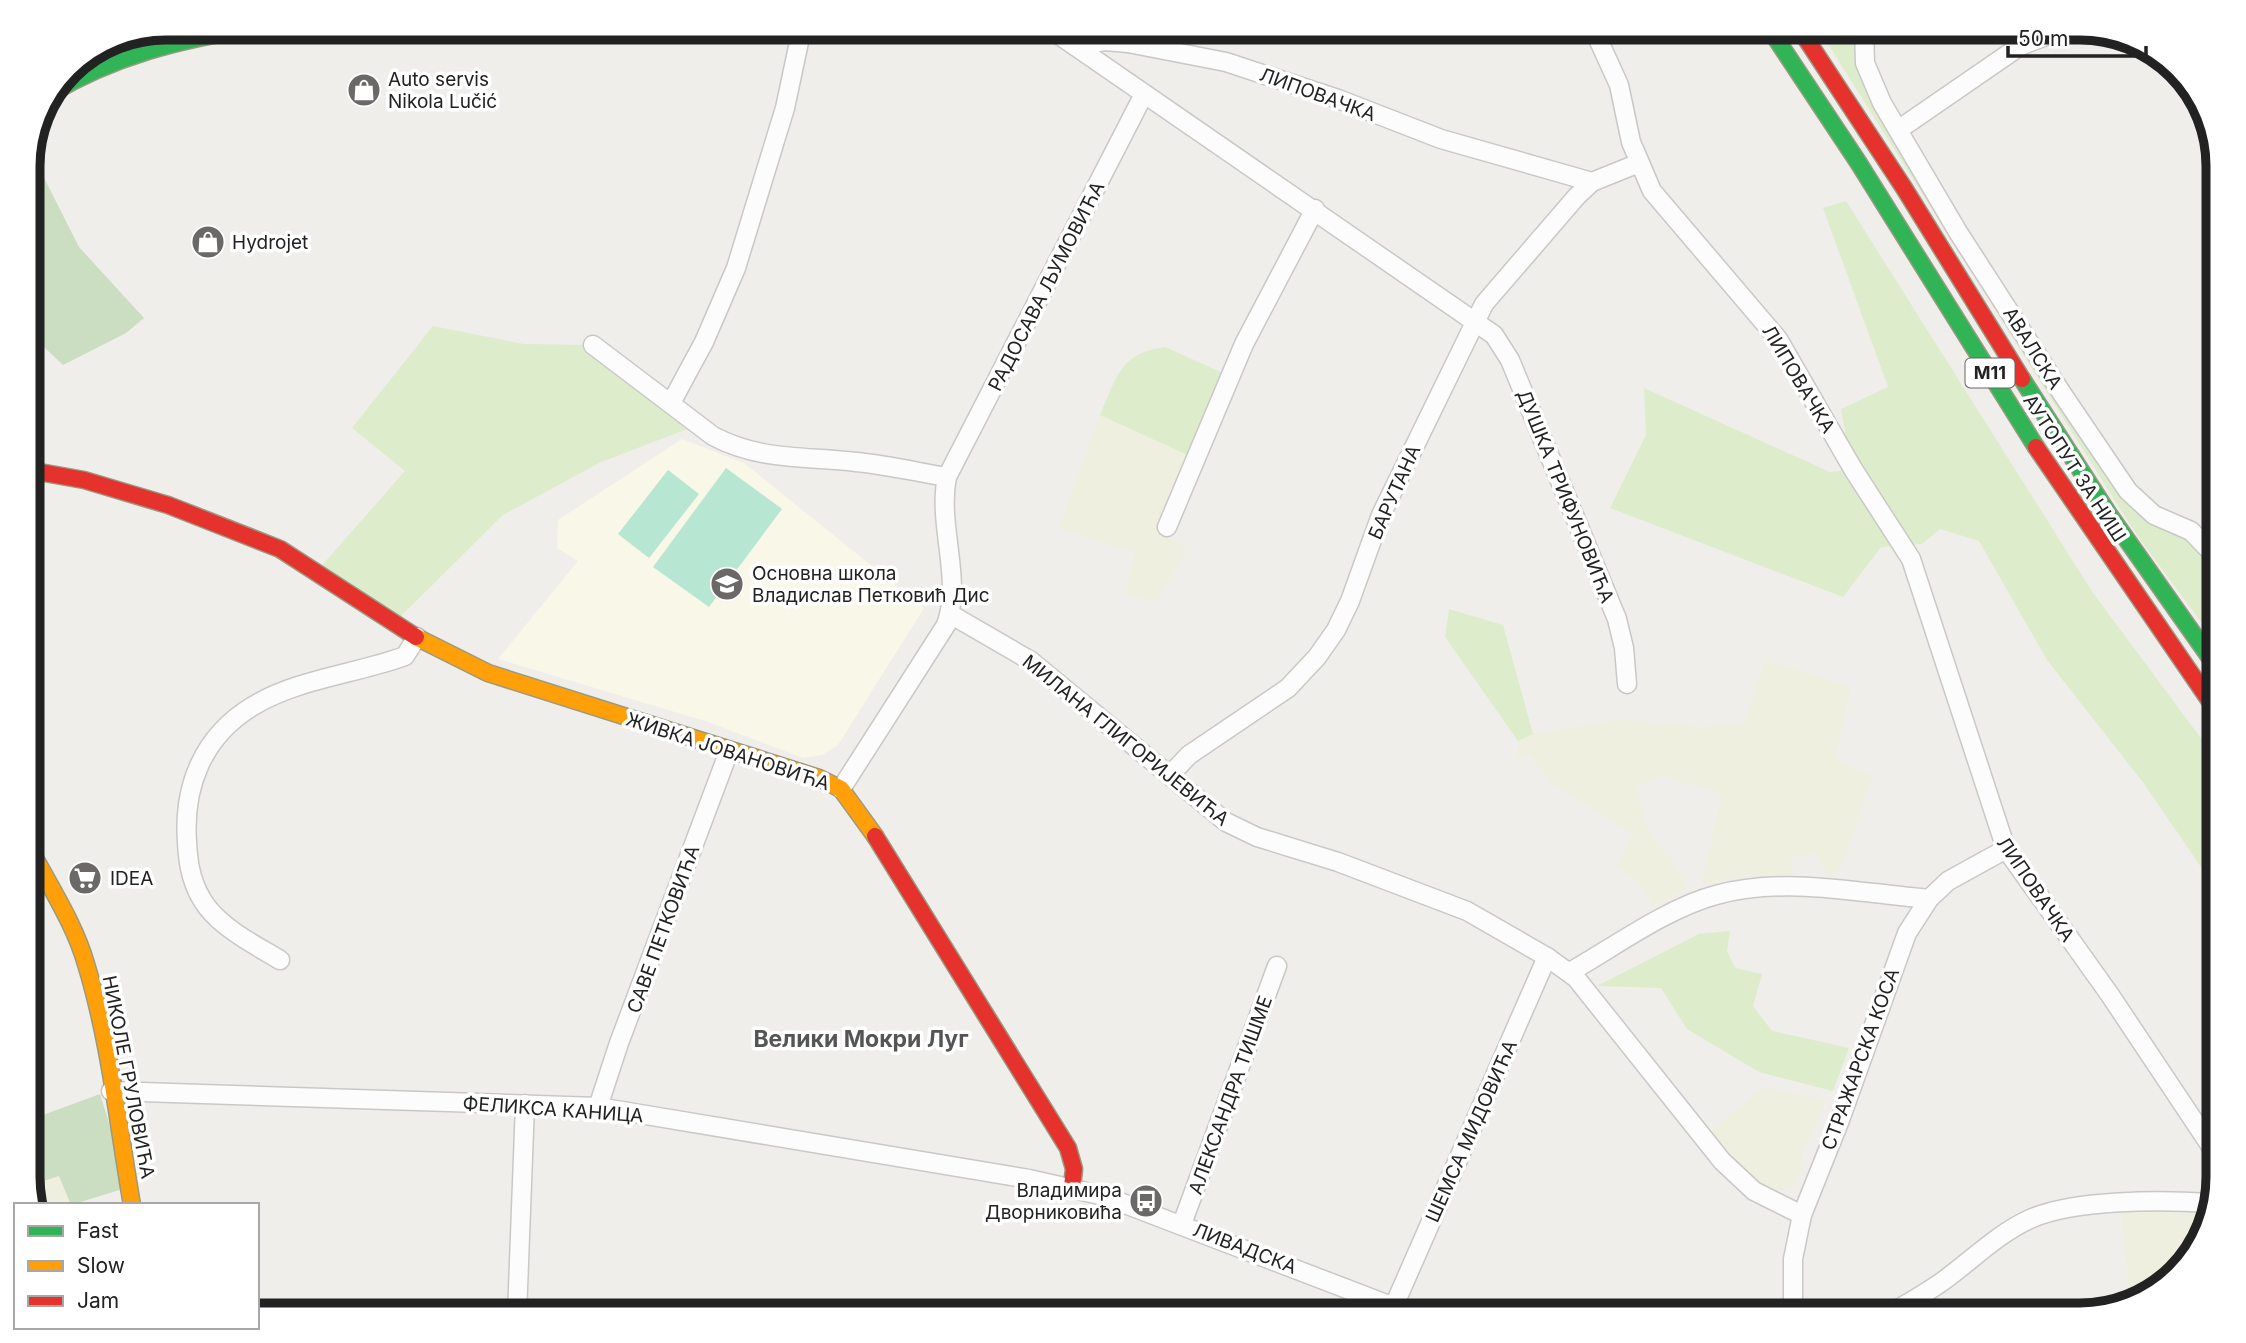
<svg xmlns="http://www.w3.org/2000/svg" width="2246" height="1343" font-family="Inter,sans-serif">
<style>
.education{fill:#f8f7e8}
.farmland{fill:#efefdf}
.grass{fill:#ddeccb}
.forest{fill:#cbdec1}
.pitch{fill:#b7e6d2}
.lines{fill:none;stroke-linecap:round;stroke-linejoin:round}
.street-casing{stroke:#c9c8c7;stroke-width:21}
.fast-casing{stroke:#999a82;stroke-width:19}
.slow-casing{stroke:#999a82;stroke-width:19}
.jam-casing{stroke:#999a82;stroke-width:19}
.street{stroke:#fdfcfc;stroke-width:18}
.fast{stroke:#30b455;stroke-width:16}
.slow{stroke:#ff9f0a;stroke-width:16}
.jam{stroke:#e5322d;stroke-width:16}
.labels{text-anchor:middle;stroke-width:7;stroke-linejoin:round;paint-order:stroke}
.shield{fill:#fff;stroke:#646464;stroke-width:2}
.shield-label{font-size:18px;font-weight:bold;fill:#222}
.poi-label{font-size:19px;fill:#222;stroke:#fff;text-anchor:start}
.street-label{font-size:19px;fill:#222;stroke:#fff}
.quarter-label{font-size:23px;font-weight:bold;fill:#555;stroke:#fff}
.rim{fill:none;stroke:#222;stroke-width:9}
</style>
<rect width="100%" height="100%" fill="#f0eeeb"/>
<polygon class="education" points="682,439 744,463 924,608 838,745 822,755 803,758 705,721 498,659 578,561 557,548 558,520"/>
<g class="farmland">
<polygon points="1100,415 1194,458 1159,532 1187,549 1157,602 1125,595 1135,553 1059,528"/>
<polygon points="1765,660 1851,687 1835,760 1872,776 1844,860 1831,879 1816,854 1793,856 1790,878 1753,876 1701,884 1722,795 1660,775 1636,787 1649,833 1677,866 1688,888 1653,905 1637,881 1616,866 1634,835 1551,783 1530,755 1517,759 1518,741 1533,734 1619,719 1704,727 1745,721"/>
<polygon points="1763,1087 1826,1100 1803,1153 1800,1174 1792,1186 1779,1192 1756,1183 1736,1169 1710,1132"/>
<polygon points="28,1108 43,1115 38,1155 28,1160"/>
<polygon points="59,1176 71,1205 34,1205 28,1186"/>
<polygon points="2165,1205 2208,1215 2199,1246 2149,1296 2130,1302 2120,1207"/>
</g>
<g class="grass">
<polygon points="1818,28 1864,28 1882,103 2128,491 2218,560 2218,645 2136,534"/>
<polygon points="1846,201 2093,593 2218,761 2218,892 2145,785 2047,660 1979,541 1940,529 1922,544 1881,547 1843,597 1610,508 1646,435 1644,388 1830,472 1852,469 1841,409 1888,387 1823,208"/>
<polygon points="433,326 524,344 593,345 698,425 601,462 503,515 394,623 317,571 405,471 352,428"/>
<path d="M1165,347l67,30 -38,81 -94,-43c16,-36 20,-63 65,-68z"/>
<polygon points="1449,609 1503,625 1533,734 1518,741 1445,637"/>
<polygon points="1730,931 1727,951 1735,968 1762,974 1753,1006 1772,1031 1849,1048 1833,1091 1759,1072 1687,1029 1661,988 1597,986 1699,934"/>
</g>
<g class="forest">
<polygon points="32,143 34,158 79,247 144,318 126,333 63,365 28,332 28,158"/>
<polygon points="100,1094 129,1187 71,1205 59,1176 28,1186 28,1160 38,1155 43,1115"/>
</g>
<g class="pitch">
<polygon points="726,468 782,509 709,607 653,567"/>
<polygon points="668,470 699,494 649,558 618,534"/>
</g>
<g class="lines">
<defs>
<g id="street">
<polyline points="1049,28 1494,335 1510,360 1617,619 1624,648 1627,684"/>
<polyline points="1593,28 1619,85 1631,142 1652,191 1778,339 1853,469 1911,559 2006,849 2110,995 2218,1157"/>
<polyline points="1864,28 1865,63 1882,103 1958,232 2061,392 2128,491 2154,515 2191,531 2218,559"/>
<polyline points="1075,46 1105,41 1128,43 1226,62 1338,99 1441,139 1592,182 1639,163"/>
<polyline points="1898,130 2020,46 2066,28"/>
<path d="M593,345l120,91c47,25 92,20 143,26 31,3 61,10 91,15"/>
<polyline points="671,403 704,342 736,268 785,108 802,28"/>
<polyline points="1167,527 1244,344 1315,209"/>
<polyline points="950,614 1031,661 1226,822 1257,837 1338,862 1467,911 1547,957 1576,978 1722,1161 1754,1191 1802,1215"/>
<polyline points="1170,775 1189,755 1288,688 1317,657 1336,630 1350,601 1381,515 1484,304 1577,196 1592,182"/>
<path d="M841,789l105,-164c17,-46 -9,-100 1,-148l197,-383"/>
<path d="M280,960c-25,-15 -55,-30 -73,-53 -15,-20 -19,-42 -20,-65 -4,-56 16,-106 66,-136 44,-27 103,-32 152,-50l12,-19"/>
<path d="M1570,972c44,-25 97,-64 146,-77 69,-19 144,-2 213,4"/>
<polyline points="111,1091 598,1107 1029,1179 1104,1196 1415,1315"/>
<polyline points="598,1107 619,1043 729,751"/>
<polyline points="1182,1224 1277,966"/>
<polyline points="517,1315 525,1104"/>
<polyline points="1390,1315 1547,957"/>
<polyline points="1793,1315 1793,1259 1802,1215 1840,1120 1907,933 1929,899 1948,881 2006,849"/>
<path d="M1888,1315c18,-11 37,-21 55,-34 28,-20 54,-47 87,-62 45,-20 132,-19 181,-16"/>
</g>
<g id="fast">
<polyline points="1769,28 1858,162 2036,447"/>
<path d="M50,94c63,-38 131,-55 203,-66"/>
<polyline points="2022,379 2108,513 2218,669"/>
</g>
<g id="slow">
<polyline points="416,637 488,673 819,778 841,789 875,836"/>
<path d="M28,845c20,39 46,77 58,119 24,78 32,161 46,241"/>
</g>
<g id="jam">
<polyline points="1799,28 1904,188 2022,379"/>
<polyline points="2036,447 2218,713"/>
<polyline points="28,470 84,480 168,505 280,549 416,637"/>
<polyline points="875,836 1068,1148 1074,1169 1072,1187"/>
</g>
</defs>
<use href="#street" class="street-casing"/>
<use href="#fast" class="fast-casing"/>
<use href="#slow" class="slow-casing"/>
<use href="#jam" class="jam-casing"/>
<use href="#street" class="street"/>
<use href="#fast" class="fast"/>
<use href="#slow" class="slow"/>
<use href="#jam" class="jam"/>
</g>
<defs>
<symbol id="shop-disc" viewBox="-11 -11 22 22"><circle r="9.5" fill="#6a6968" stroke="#fff"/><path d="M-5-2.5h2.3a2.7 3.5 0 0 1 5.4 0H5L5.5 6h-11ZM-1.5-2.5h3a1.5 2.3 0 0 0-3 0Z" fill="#fff"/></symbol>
<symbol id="school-disc" viewBox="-11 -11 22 22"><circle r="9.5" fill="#6a6968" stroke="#fff"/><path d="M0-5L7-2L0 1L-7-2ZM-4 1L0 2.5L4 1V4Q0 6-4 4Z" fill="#fff"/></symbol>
<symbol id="supermarket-disc" viewBox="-11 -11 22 22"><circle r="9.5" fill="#6a6968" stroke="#fff"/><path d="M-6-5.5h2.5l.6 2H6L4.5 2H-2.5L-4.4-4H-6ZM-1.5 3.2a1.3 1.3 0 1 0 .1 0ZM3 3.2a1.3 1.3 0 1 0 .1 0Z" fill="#fff"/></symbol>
<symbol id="bus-disc" viewBox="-11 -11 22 22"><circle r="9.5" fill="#6a6968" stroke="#fff"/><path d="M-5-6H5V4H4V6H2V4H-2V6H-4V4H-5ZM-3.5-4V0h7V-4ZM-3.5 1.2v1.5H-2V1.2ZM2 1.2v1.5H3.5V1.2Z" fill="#fff"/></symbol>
</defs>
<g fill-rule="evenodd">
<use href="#shop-disc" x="345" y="71" width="38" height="38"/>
<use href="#shop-disc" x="189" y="223" width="38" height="38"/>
<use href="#school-disc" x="708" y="565" width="38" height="38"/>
<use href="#supermarket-disc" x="66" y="859" width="38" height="38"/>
<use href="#bus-disc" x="1127" y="1182" width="38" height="38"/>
</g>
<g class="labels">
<rect class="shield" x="1965.5" y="358.5" width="49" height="29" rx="5"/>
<g class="shield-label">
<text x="1990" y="379">M11</text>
</g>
<g class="poi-label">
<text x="388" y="86">Auto servis<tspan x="388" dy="22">Nikola Lučić</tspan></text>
<text x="232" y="249">Hydrojet</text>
<text x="752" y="580">Основна школа<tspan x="752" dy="22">Владислав Петковић Дис</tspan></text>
<text x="110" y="885">IDEA</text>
<text x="1122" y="1197" text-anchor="end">Владимира<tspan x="1122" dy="22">Дворниковића</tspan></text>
</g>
<g class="street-label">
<text transform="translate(1318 94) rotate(20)" y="7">ЛИПОВАЧКА</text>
<text transform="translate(1046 286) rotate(-63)" y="7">РАДОСАВА ЉУМОВИЋА</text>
<text transform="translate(2033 348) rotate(58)" y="7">АВАЛСКА</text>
<text transform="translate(1799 379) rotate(59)" y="7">ЛИПОВАЧКА</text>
<text transform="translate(2075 468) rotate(57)" y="7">АУТОПУТ ЗА НИШ</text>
<text transform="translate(1394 492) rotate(-66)" y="7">БАРУТАНА</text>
<text transform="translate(1566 496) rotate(68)" y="7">ДУШКА ТРИФУНОВИЋА</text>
<text transform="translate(1126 740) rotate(39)" y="7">МИЛАНА ГЛИГОРИЈЕВИЋА</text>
<text transform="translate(728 751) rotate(18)" y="7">ЖИВКА ЈОВАНОВИЋА</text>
<text transform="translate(2036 889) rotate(56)" y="7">ЛИПОВАЧКА</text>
<text transform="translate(663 929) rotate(-70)" y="7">САВЕ ПЕТКОВИЋА</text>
<text transform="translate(1860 1059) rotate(-70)" y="7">СТРАЖАРСКА КОСА</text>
<text transform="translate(129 1077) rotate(79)" y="7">НИКОЛЕ ГРУЛОВИЋА</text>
<text transform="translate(1230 1095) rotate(-70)" y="7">АЛЕКСАНДРА ТИШМЕ</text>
<text transform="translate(553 1109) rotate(4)" y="7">ФЕЛИКСА КАНИЦА</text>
<text transform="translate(1471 1131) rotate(-66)" y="7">ШЕМСА МИДОВИЋА</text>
<text transform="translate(1245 1248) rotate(21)" y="7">ЛИВАДСКА</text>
</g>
<g class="quarter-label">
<text x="861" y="1047">Велики Мокри Луг</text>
</g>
</g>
<path d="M0 0H2246V1343H0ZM166 40H2080A126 126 0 0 1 2206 166V1177A126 126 0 0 1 2080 1303H166A126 126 0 0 1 40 1177V166A126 126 0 0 1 166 40Z" fill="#fff" fill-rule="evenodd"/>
<path class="rim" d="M166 40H2080A126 126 0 0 1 2206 166V1177A126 126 0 0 1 2080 1303H166A126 126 0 0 1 40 1177V166A126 126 0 0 1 166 40Z"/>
<rect x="14" y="1203" width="245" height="126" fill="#ffffff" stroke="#a7a7a7" stroke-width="2"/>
<rect x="28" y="1226" width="35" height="10" fill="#30b455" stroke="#a7a7a7" stroke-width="2"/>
<text x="77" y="1238" font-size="21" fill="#222222">Fast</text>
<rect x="28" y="1261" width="35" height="10" fill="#ff9f0a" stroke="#a7a7a7" stroke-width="2"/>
<text x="77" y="1273" font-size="21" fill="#222222">Slow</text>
<rect x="28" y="1296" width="35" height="10" fill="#e5322d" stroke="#a7a7a7" stroke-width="2"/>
<text x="77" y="1308" font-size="21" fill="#222222">Jam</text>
<path d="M2008 46v10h138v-10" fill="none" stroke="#222222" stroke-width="3.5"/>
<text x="2018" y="46" font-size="21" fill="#222222" stroke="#ffffff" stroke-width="5" paint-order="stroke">50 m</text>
</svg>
